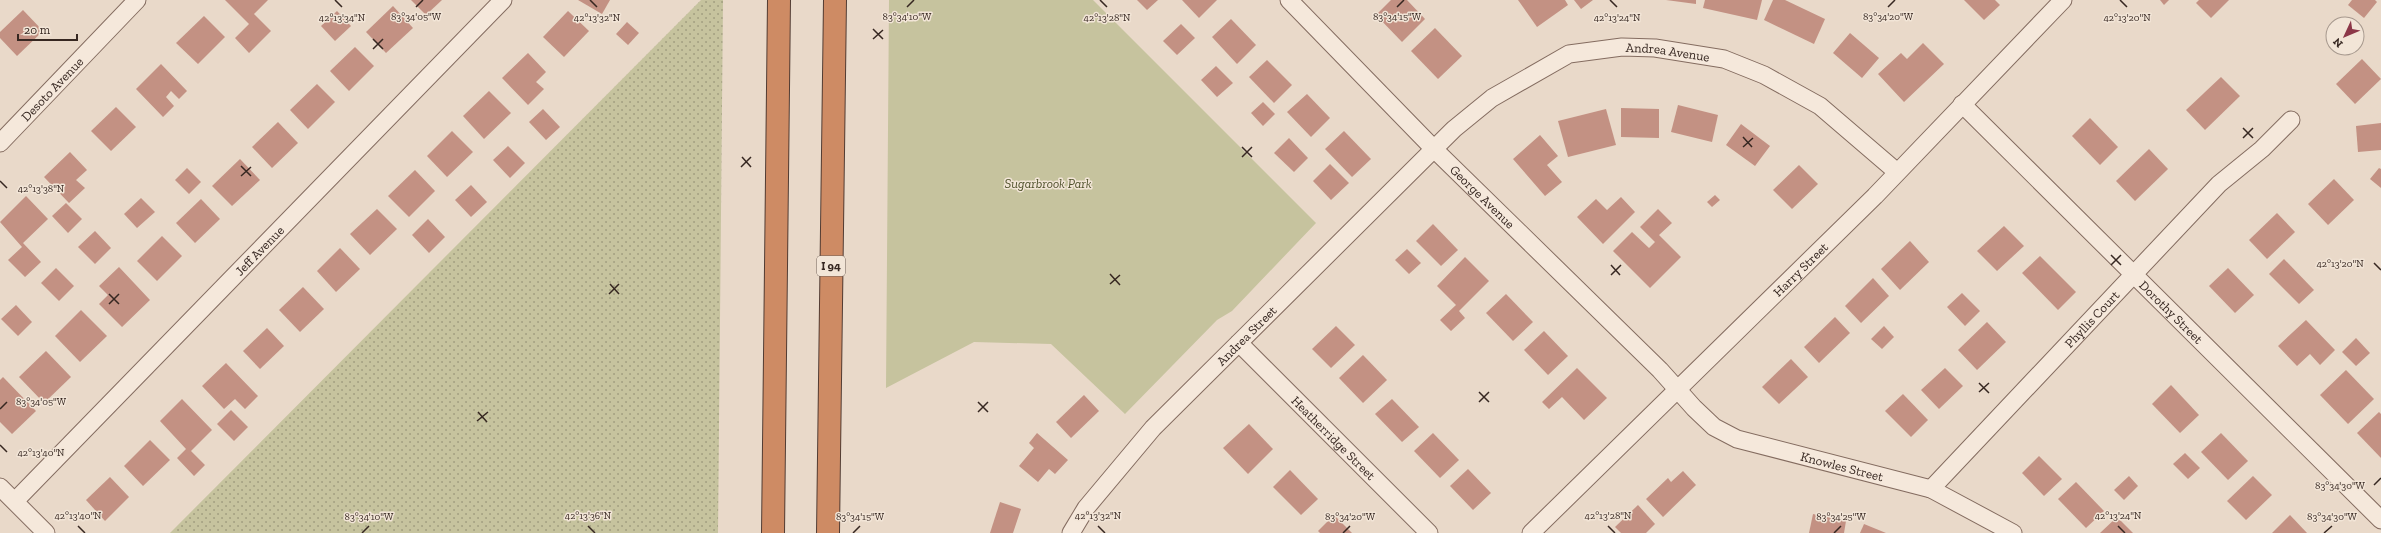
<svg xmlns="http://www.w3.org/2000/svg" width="2381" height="533" font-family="'Zilla Slab',serif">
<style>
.grass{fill:url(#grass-dots)}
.park{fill:#c6c39e}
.building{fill:#c39183}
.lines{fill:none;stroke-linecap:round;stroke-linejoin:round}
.street-casing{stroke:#846c60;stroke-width:19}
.highway-casing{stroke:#523c33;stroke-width:24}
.street{stroke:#f5e8db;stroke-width:17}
.highway{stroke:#ce8b64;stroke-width:22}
.ticks{fill:none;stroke:#362721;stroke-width:1.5}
.labels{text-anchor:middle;stroke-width:3;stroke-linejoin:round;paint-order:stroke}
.shield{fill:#f2e5d7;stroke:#6e6058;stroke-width:1}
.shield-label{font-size:12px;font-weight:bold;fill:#362721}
.street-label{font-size:13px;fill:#362721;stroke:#f2e5d7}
.park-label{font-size:13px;font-style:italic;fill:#4e502a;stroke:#f2e5d7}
.ticks-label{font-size:10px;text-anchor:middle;fill:#362721;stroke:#f2e5d7;stroke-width:3;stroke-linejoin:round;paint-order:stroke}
</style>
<defs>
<pattern id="grass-dots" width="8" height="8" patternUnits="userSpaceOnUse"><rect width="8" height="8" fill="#c6c39e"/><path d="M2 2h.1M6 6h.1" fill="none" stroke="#a29e80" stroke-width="1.8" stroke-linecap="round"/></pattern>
</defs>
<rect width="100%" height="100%" fill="#e9d9c9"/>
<polygon class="grass" points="701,0 723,0 718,533 170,533"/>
<polygon class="park" points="889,0 1093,0 1316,223 1232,311 1217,320 1125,414 1051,344 974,342 886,388"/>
<g class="building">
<polygon points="225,0 268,0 254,14 271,31 249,53 235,38 249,24"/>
<polygon points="411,0 442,0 426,15"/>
<polygon points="578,0 610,0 602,14"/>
<polygon points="1137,0 1158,0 1147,10"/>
<polygon points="1182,0 1217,0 1199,18"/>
<polygon points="1391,0 1407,0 1425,19 1402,42 1376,15"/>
<polygon points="1518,0 1565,0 1568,5 1537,27"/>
<polygon points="1574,0 1593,0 1581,9"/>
<polygon points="1666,0 1696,0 1696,4"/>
<polygon points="1705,0 1762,0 1757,20 1703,8"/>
<polygon points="1773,0 1785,0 1825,19 1814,44 1764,20"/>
<polygon points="1964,0 1995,0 2000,5 1984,20"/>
<polygon points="2160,0 2169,0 2164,5"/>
<polygon points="2199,0 2229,0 2211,18 2196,3"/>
<polygon points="2352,0 2375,0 2377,2 2364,18 2348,5"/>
<polygon points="393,6 413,28 386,53 366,32"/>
<polygon points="23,10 43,31 17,56 0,38 0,32"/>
<polygon points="337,11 351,26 335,41 321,26"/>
<polygon points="568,11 589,31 564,57 543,37"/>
<polygon points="204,16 225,37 198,64 176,43"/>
<polygon points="1231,19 1256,45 1237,64 1212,37"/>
<polygon points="627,22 639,33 628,45 616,34"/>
<polygon points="1181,24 1195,38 1177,55 1163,41"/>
<polygon points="1435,28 1462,56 1438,79 1411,51"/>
<polygon points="1850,33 1879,58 1862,78 1833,53"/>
<polygon points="1923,43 1944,64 1904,102 1878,74 1901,53 1907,59"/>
<polygon points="355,47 374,66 349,91 330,71"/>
<polygon points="528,53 546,72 536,82 544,89 528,105 502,78"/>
<polygon points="2362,59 2381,79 2355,104 2336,84"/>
<polygon points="1267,60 1292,85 1274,103 1249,77"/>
<polygon points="161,64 187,91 179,99 171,91 166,97 174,106 163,117 136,89"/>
<polygon points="1216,66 1233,83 1217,97 1201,80"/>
<polygon points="2221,77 2240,96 2205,130 2186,110"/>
<polygon points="317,84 335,102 308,129 290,110"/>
<polygon points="489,91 511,113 484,139 463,116"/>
<polygon points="1307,94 1330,118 1311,137 1287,112"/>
<polygon points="1263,102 1275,114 1263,126 1251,113"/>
<polygon points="1678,105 1718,115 1712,142 1671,132"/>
<polygon points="116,107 136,127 111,151 91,131"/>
<polygon points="1621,108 1659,109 1659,138 1621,137"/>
<polygon points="543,109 560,127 546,140 529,122"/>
<polygon points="1606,109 1616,145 1568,157 1558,121"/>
<polygon points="2090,118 2118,147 2100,165 2072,136"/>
<polygon points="278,122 298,143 272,168 252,147"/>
<polygon points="2381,123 2381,150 2358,152 2356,126"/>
<polygon points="1741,124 1770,146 1755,166 1726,145"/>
<polygon points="452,131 473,152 447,177 427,156"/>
<polygon points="1344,131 1371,159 1352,177 1325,149"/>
<polygon points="1540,135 1558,156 1547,165 1562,182 1545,196 1513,159"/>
<polygon points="1289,138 1308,158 1294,172 1274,153"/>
<polygon points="508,146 525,163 510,178 493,160"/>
<polygon points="2149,149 2168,169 2135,201 2116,181"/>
<polygon points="70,152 87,170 76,180 85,188 69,203 44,177"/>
<polygon points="240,159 260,180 232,206 212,186"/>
<polygon points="1330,164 1349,183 1331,200 1313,181"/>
<polygon points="1799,165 1818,184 1792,209 1773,190"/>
<polygon points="187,168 201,182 189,194 175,180"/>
<polygon points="2379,168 2381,169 2381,188 2370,179"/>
<polygon points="415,170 435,191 409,217 388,196"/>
<polygon points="2334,179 2354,200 2328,225 2308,204"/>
<polygon points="471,185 487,202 471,217 455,200"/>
<polygon points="1715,195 1720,200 1712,207 1707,202"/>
<polygon points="26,196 48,219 23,243 41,262 25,277 8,260 22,247 0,222"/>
<polygon points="1621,197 1635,212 1603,244 1577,217 1596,199 1607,210"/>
<polygon points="141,198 155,212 137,228 124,214"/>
<polygon points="201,199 220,219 195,243 176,223"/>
<polygon points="66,203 82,219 68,233 52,216"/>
<polygon points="377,209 397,229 370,255 350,234"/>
<polygon points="1658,209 1672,223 1659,235 1681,257 1650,288 1613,251 1632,232 1649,248 1655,242 1640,227"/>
<polygon points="2277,213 2295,232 2267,259 2249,240"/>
<polygon points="428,219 445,237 429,253 412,235"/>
<polygon points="1433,224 1458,250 1441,266 1416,241"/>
<polygon points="2004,226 2024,246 1997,271 1977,251"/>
<polygon points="95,231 111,248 95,264 78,247"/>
<polygon points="162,236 182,256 157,281 137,261"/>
<polygon points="1910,241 1929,262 1900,290 1881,269"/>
<polygon points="340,248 360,269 336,292 317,271"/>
<polygon points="1407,249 1421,263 1409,274 1395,260"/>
<polygon points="2040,256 2076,292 2058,310 2022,273"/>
<polygon points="1465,257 1489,281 1459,311 1465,318 1451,331 1440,320 1456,305 1437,286"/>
<polygon points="2284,259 2314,290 2299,304 2269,274"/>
<polygon points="119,267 150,300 122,327 99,304 108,295 99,286"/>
<polygon points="56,268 74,286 59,301 41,283"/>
<polygon points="2228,268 2254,295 2235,313 2209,286"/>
<polygon points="1873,278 1889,296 1861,323 1845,306"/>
<polygon points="303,287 324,309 300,332 279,310"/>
<polygon points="1962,293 1980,311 1965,326 1947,307"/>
<polygon points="1506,294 1533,322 1513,341 1486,313"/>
<polygon points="16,305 32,322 18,336 1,319"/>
<polygon points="81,310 107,336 80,362 55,336"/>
<polygon points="1835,317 1850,333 1819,363 1804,347"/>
<polygon points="2306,320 2335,350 2320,365 2310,354 2297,366 2278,346"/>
<polygon points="1987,322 2006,342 1977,370 1958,350"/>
<polygon points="1336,326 1355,345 1331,368 1312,349"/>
<polygon points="1884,326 1894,337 1882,349 1871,339"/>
<polygon points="267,328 284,346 260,369 243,351"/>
<polygon points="1544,331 1568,356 1548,375 1524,350"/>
<polygon points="2356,338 2370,353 2356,366 2342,352"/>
<polygon points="46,351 71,377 44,403 19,377"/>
<polygon points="1363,355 1387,380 1363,403 1339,378"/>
<polygon points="1791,359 1808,377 1779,404 1762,387"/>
<polygon points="226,363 258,396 245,409 235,399 224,409 202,386"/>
<polygon points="1577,368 1607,398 1584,420 1562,397 1549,409 1542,402"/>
<polygon points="1945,368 1963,386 1939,409 1921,390"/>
<polygon points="2346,370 2374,399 2348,424 2320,395"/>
<polygon points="3,377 36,411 12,434 0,422 0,380"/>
<polygon points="2171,385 2199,415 2180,433 2152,404"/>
<polygon points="1903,394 1928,420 1911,437 1885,411"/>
<polygon points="1084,395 1099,411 1071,438 1056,422"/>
<polygon points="182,399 212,430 191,451 205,465 194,476 177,458 186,449 160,421"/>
<polygon points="1392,399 1419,427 1402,442 1375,414"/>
<polygon points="231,410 248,427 234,441 217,424"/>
<polygon points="2379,412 2381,414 2381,458 2357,433"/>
<polygon points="1249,424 1273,449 1248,474 1223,448"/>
<polygon points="1037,433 1068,460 1055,474 1049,469 1038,482 1019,466 1034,448 1029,443"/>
<polygon points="1433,433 1459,460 1440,478 1414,451"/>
<polygon points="2221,433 2248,461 2228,480 2201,452"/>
<polygon points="150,440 170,460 143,486 124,466"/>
<polygon points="2185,453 2200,468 2188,479 2173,464"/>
<polygon points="2039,456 2062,479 2044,496 2022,473"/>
<polygon points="1468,469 1491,493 1473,510 1450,486"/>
<polygon points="1290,470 1318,499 1301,515 1273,487"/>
<polygon points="1683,471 1696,485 1663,517 1646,499 1668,478 1671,482"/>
<polygon points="2129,476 2138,486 2124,500 2114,490"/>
<polygon points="2253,476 2272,495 2246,520 2227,501"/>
<polygon points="110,477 129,497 105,521 86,500"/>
<polygon points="2076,482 2104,511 2086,528 2058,499"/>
<polygon points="1000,502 1021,509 1013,533 990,533"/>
<polygon points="1638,505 1655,524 1646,533 1621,533 1615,527"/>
<polygon points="1813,514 1846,521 1844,533 1809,533"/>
<polygon points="1334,515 1352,533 1320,533 1318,531"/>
<polygon points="2290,515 2307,533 2272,533"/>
<polygon points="2117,517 2133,533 2100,533"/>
<polygon points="1864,524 1886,533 1860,533"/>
</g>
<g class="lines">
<defs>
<g id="street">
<path id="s1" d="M1289,0l145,149 226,221 34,38 20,19 23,12 194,50 82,44"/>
<path id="s2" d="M1962,104l419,416"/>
<path id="s3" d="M0,143l137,-143"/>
<path id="s4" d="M1239,343l190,190"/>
<polyline points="0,487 46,533"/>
<path id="s5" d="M1931,489l288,-305 43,-35 29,-29"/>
<path id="s6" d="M15,501l488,-501"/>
<path id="s7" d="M1071,533l15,-25 67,-80 301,-299 38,-31 77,-44 53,-7 33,1 69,11 40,16 56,31 77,66"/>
<path id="s8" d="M1531,533l344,-337 188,-196"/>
</g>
<g id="highway">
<polyline points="773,533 779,0"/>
<polyline points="828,533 835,0"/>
</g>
</defs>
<use href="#street" class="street-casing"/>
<use href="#highway" class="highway-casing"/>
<use href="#street" class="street"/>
<use href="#highway" class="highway"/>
</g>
<path class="ticks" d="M335,0l7,7M590,0l7,7M1100,0l7,7M1610,0l7,7M2120,0l7,7M416,7l7,-7M907,7l7,-7M1397,7l7,-7M1888,7l7,-7M873,29l10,10M373,39l10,10M873,39l10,-9M373,49l10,-10M2243,128l10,10M1743,137l9,10M2243,138l10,-10M1242,147l10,10M1743,147l10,-9M742,157l9,10M1242,157l10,-10M241,166l10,10M741,167l10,-10M241,176l10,-9M0,181l7,7M2111,255l10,10M2374,263l7,7M1611,265l9,10M2111,265l10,-10M1110,274l10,11M1611,275l10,-10M610,284l9,10M1110,284l10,-9M109,294l10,10M609,294l10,-10M109,304l10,-10M1979,383l10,10M1479,392l10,10M1979,392l10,-9M978,402l10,10M1479,402l10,-10M0,409l7,-7M478,412l9,10M978,412l10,-10M477,421l11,-9M0,445l7,7M2374,485l7,-7M78,526l7,7M588,526l7,7M1098,526l7,7M1608,526l7,7M2118,526l7,7M362,533l7,-7M853,533l7,-7M1343,533l7,-7M1834,533l7,-7M2324,533l8,-7"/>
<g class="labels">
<rect class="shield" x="817" y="256" width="28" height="20" rx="3"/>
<g class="shield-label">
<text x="831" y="270">I 94</text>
</g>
<g class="street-label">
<text dy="5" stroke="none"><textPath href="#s7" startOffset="795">Andrea Avenue</textPath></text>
<text dy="5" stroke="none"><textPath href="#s3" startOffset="75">Desoto Avenue</textPath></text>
<text dy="5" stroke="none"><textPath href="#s1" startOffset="276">George Avenue</textPath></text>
<text dy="5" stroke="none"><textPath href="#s6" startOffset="350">Jeff Avenue</textPath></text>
<text dy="5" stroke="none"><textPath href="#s8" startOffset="377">Harry Street</textPath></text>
<text dy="5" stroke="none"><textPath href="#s2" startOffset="295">Dorothy Street</textPath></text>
<text dy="5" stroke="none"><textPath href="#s5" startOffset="234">Phyllis Court</textPath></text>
<text dy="5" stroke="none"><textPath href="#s7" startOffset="265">Andrea Street</textPath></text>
<text dy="5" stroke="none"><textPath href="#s4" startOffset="134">Heatherridge Street</textPath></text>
<text dy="5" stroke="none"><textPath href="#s1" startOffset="737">Knowles Street</textPath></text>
</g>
<g class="park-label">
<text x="1048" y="188">Sugarbrook Park</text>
</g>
</g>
<g class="ticks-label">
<text x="416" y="20">83°34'05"W</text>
<text x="907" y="20">83°34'10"W</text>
<text x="1397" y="20">83°34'15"W</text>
<text x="1888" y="20">83°34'20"W</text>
<text x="342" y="21">42°13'34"N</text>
<text x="597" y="21">42°13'32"N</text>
<text x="1107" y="21">42°13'28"N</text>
<text x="1617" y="21">42°13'24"N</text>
<text x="2127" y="21">42°13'20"N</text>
<text x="41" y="192">42°13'38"N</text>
<text x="2340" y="267">42°13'20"N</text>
<text x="41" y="405">83°34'05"W</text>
<text x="41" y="456">42°13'40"N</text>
<text x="2340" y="489">83°34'30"W</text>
<text x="78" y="519">42°13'40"N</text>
<text x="588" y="519">42°13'36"N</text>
<text x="1098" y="519">42°13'32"N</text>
<text x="1608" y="519">42°13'28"N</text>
<text x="2118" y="519">42°13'24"N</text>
<text x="369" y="520">83°34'10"W</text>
<text x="860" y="520">83°34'15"W</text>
<text x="1350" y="520">83°34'20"W</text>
<text x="1841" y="520">83°34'25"W</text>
<text x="2332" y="520">83°34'30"W</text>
</g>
<g transform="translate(2345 36) rotate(226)"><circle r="19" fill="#f2e5d7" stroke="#a7998e"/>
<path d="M0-3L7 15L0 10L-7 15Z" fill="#8c3748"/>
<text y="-6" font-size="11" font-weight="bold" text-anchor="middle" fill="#362721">N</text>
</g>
<path d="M18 34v6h59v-6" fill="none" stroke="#362721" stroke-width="2"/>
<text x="24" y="34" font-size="12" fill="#362721" stroke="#f2e5d7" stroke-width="3" paint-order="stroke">20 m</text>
</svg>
